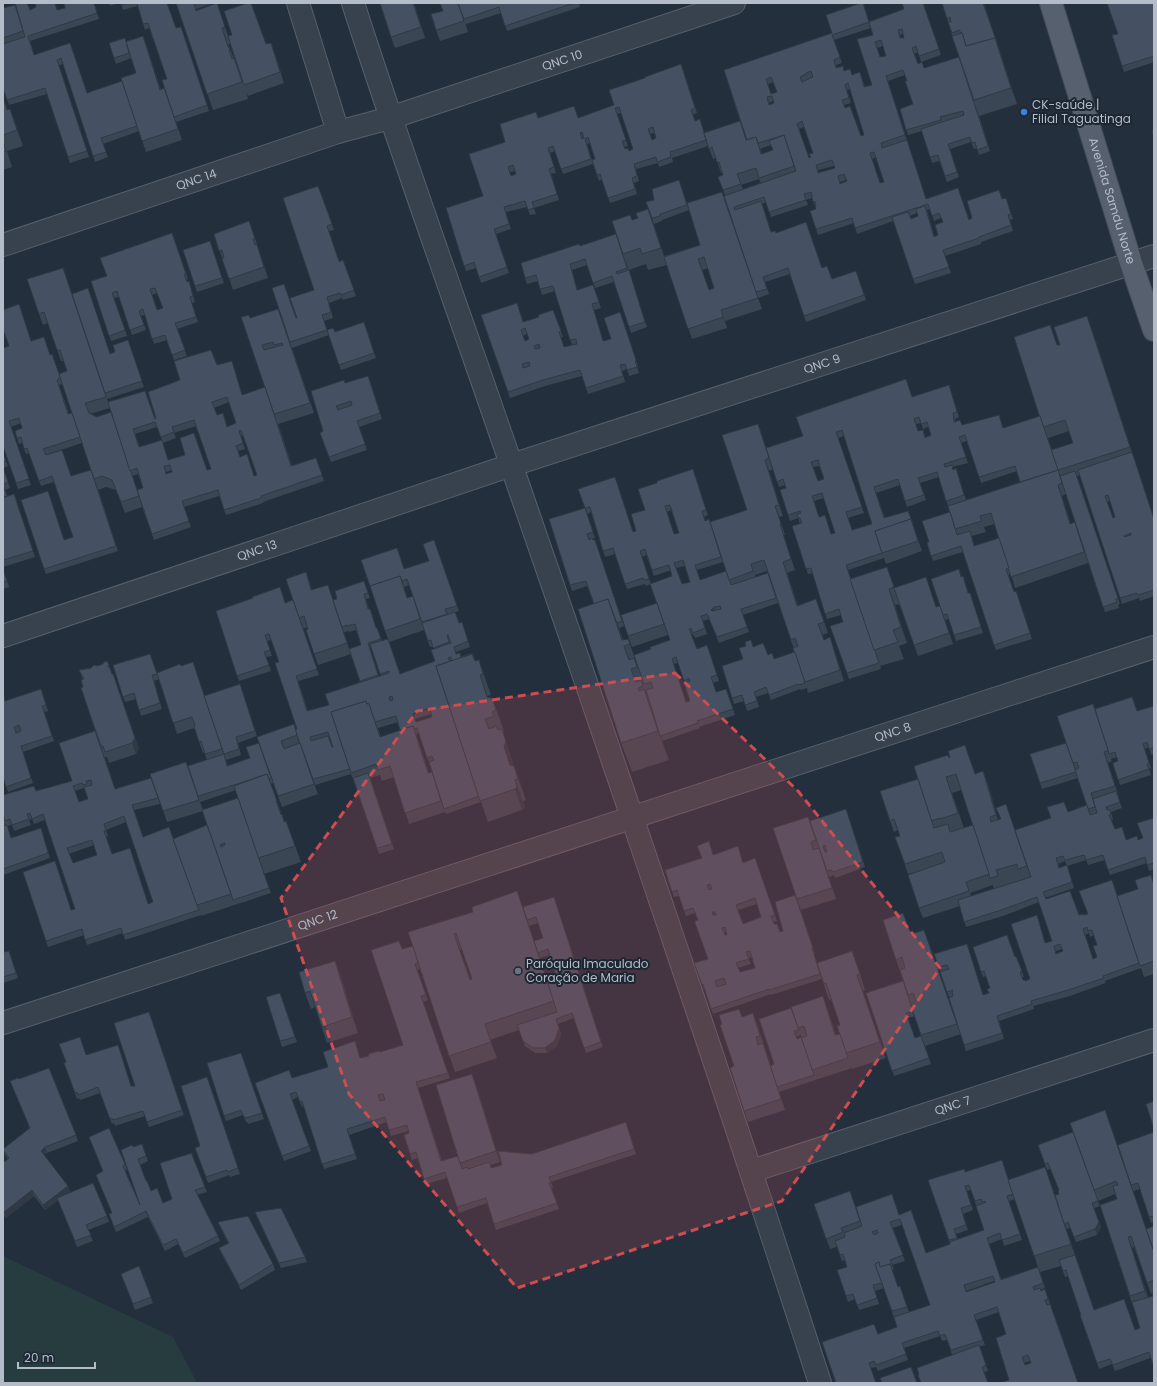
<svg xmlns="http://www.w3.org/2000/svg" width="1157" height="1386" font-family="Poppins,sans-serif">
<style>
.green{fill:#263c3f}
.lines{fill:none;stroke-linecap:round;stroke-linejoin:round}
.minor-casing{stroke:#565f6c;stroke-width:24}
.major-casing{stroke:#414a57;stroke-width:24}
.minor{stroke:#38414e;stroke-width:22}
.major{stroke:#56606e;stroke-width:22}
.wall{fill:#3b4654;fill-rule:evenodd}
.shaded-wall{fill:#303945}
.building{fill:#455162;stroke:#303945;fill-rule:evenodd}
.marked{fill:#ce4d50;fill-opacity:0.2;stroke:#ce4d50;stroke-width:3;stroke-dasharray:8 5;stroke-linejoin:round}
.shop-dot{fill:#3f7fe0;stroke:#1d2633;stroke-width:1.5}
.worship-dot{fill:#6b7280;stroke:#1d2633;stroke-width:1.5}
.labels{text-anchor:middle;stroke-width:4;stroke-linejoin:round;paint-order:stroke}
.street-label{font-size:12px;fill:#b4bcc9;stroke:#1d2633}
.poi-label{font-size:12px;fill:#b4bcc9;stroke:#1d2633;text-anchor:start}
</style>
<rect width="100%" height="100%" fill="#242f3e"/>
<polygon class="green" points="3,1256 173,1337 197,1383 3,1383"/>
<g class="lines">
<defs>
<g id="minor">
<polyline points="298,3 338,132"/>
<path d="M353,3c50,156 106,309 159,464 105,304 209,609 308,916"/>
<path id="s1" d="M3,245l335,-113 52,-14 344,-115"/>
<path id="s2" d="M3,636l509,-171 642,-209"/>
<path id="s3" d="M3,1023l1151,-376"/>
<path id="s4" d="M752,1171l402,-131"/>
</g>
<g id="major">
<path id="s5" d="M1051,3l80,260 23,67"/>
</g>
</defs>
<use href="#minor" class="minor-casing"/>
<use href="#major" class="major-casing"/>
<use href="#minor" class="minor"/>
<use href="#major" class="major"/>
</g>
<g class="wall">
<polygon points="94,3 99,19 30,41 34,55 70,43 87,93 122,81 136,73 131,58 116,64 109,43 126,41 143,36 161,90 164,88 167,79 149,28 145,30 137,3 176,28 181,27 209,111 176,122 182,140 146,152 139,131 103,144 108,157 95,162 63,64 59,65 89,157 70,163 47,94 9,105 3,88 3,8 30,10 58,10"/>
<polygon points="109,3 118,3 110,6"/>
<polygon points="121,3 136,3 137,6 123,10"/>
<path d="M176,3h38l-18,6 1,1 20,-7 11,33 38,8 9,10 9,29 -36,13 -2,-5 2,8 -35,11zM228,44h2l8,24 -8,-19z"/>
<polygon points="414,3 425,38 395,48 391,37"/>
<polygon points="440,3 579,3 580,7 507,31 501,13 466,24 465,22 468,32 440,41 436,30 443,11"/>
<path d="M923,3l18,52 -20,7 -3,-10 -4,2 4,10 6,4 35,-11 -17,-54h42l33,101 -38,12 -3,-10 14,45 -11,4 -2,-7 -3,1 -3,-7 -21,7 9,28 -12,5 -8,-21 -7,2 -10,-32 -14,4 -8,-26 13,-5 -8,-29 -17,6 38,118 43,21 3,-2 30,-19 4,-1 7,21 -3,1 3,11 -32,11v2l-36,12 6,17 -36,11 -22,-63 -36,13 -3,-11 -36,12 -8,-24 6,-2 -4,-11 -6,2 2,5 -37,12 -5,-15 -4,2 9,28 5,1 46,35 10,11 24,-8 10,29 -60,22 -16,-48 -25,8 4,12 -11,4 4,11 -37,12 2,7 -35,11 -25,-74 -19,5 -2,-6 -17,6 -5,-14 23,71 -16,6 -17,-51 -19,6 -8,-23 -15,5 5,20 16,-5 8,23 -7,2 9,31 8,-2 9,-27 18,54h-1l2,7 -10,3 -2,-7 -5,2 3,11 -37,12 -6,-18 -37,10 -35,12 -29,-83 42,7 16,-5 14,-7 10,27h-2l3,10 8,-2 -17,-54 -13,4 -4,-14 -11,3 -2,-6 55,-32 36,-12 16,-14 22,5 10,31 36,-11 -11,-35 -27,10v1l-8,3 -8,-22 41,1 38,-2v-6l-7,-18 5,-2v-2h-2l-5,-15 -3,1 -5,-13 -36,12 1,4 -14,5 -1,-4 -22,6 3,12 -5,2 3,11 -27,9 -8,-24 -3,2 -6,-17 -30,10 -8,-23 -5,2 6,20 -5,1 8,26 -25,8 2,6 -6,1 -3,-8 -21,5 5,17 -15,5 13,39 -28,10 -5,-15 -10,3 -2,-5 19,-70 22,-54 33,-24h40l36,-13 31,-27 36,-14 16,49 -4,2 2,5 9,13 36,-12 -16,-51zM871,28l2,7 -1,50 -7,2 -3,-9 -10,-3 -2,-6 -6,2 -7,-3 -1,-3 6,-2 -8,-23zM903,34l1,4h-3l-1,-3zM883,46l3,10 -6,1 -3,-9zM773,82l4,10 -6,2 -3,-10zM850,89l14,46 -3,1 -16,-28 -1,-3 7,-2 -4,-13zM773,101l1,2 -5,2v-2zM621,113l12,36 -4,2 -4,-2 -1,-2 4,-1 -11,-32zM804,127l9,26 -2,4 -2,1 -10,-29zM654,133l2,5 -4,2 -2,-6zM590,143l5,16 -3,1 -5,-16zM771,145l2,5 -11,4 -2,-5zM876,157l8,25 -4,1 -8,-24zM834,166l1,2 -16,5 -1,-3zM515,171l1,3 -5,2 -1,-4zM759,179l2,4 -18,6 -2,-4zM846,180l1,1 -7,3v-2zM930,209l4,12 7,-3 2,4 -5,13 -4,1 -7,-26zM917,213l1,3 -7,3 -1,-3zM708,268l6,20 -5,2 -7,-20zM527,334l2,5 -4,2 -2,-5z"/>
<polygon points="1154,3 1154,62 1124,72 1112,35 1118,34"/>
<polygon points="3,97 7,109 10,109 23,146 7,151 12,167 3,170"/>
<path d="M318,186l16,44 -5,1 10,30 4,-1 13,36 -13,4 -1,-2 -13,5 4,15 -9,3 3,9 8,2 29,-10 12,36 -35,12 -12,-35 -37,13 22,65 -36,11 14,42 24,-8 8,23 -61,21v1l-37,12 -7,-19 -35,11 7,20 -37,13 -12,-33 -17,6 -9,-23 -10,-3 -8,3 -1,-4 21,65 -72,23 -25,-74 44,40 8,-3 -19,-55 -13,4 -12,-33 -3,1 -4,-11 -3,1 -4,-13 7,-3 -1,-5 -10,4 20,58 -13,4 -15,-43v-98l28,-7 19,14 9,19 8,-3 -3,-10h-3l-13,-38 -5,2 -4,-11 24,-46 9,26 38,59 5,-1 13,-12 16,47 -37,12 -6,-17 7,20 47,16 62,-53 25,30 23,-8 -16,-72 1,3h47l17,-28zM62,384l10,29 -3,1 -10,-29zM229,402l7,21 -9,4 -10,-12 -3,-7zM110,408l1,4 -14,5 -7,-3zM196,426l15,43 -4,1 -39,-10 -28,-13 -5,-13 22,-7 6,16 13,-5 -2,-5zM241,436h2l14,39 -3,1 -14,-19 -2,-6 7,-2zM82,443l9,27 -20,6 -26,-21zM172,470v2l-6,2v-2zM138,474l5,14 -6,2 -5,-14z"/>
<polygon points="253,232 268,278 233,290 214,234"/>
<path d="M172,233l16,46 -2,1 1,2 2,-1 6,21 -3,1 6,19 -21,7 10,27 -13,4 -7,-20 -13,4 -9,-29 -4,1 5,14 -14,5 -13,-38 -5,1 13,38 -16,5 -20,-60 16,-5zM157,293l6,15 -6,2 -5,-15z"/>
<polygon points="210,241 224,283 197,292 183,250"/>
<path d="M1091,327l63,192v77l-14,5 -1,-3 -17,6 -42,-129 -3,1 43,128 -2,1 1,3 -14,4 -17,-49 -73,25 -4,-14 -3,1 6,17 2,-1 16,48 -36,11 -33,-98 -30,9 -6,-18 2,-1 21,-30 -11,-35 -19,6 6,17 -19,7 -7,-22 -24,8 9,25 23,-7 14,40 -36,13 -2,-6 -36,12 3,9 43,9 42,19 4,-1 21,-29 7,16h2l13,40 -27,8 -7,-22 -4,1 8,24 -35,12 -19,-52 -4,1 12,38 -8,3 5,13 -24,7v-1l1,4 -32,10 -19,-53 13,-4 -2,-7 -14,4 -14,-46 -5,1 -16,-48 8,-2 -2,-6 -8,3 -10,-31 6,-2 -1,-3 -6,2 -6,-18 -4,2 14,45 -4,1 6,18h-2l12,35 -8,3 11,33 22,4 8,23 -6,2 2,5 6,-3 14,44 -36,12 -1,-5 -6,2 -1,-1 -29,11 -3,-7 -12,4 3,10 -12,4 -3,-10 -10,3 -12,-38 21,-7 11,-12 20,12 21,-7 -17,-49 -35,12 6,17 -30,11 -10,-24 -6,2 4,13 -12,4 -2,-4h-2l6,15 10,-4 12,36 -6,2 3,9 10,-3 9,26 -36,12 1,1 -38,13 7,19 -37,12 -11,-29 -27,-139 -7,-18 -15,5 -23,-72 36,-11 10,30 -3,1 1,1h2l29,86 -5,2 4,12 5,-1 12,33 11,-23 19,-9 -2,-5 -36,12 -4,-11 29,-33 -6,-19 -5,2 -1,-2 -18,5 -12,-35 -10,3 -14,-45 -4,2 -9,-25 55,43 3,-1 9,-21 12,-27 36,-14 15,46 -4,2 1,4 5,1 37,-12 19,-62 37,-12 109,-39 37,-12 10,32 -4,2v3l7,3 41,3 37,-12 17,-71h3zM921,423l2,6 5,-2 3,8 -5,2 -8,-6 -2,-7zM1069,431l4,12 -21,7 -4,-12zM844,436l28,88 -20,6 -4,-12 16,-5 -26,-75zM967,441l14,42 36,-12 3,11 -54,18 -10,-32 -3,2 -1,-3 16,-4 -7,-20zM819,466l5,13 -6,2 -5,-14zM1066,494l16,48 -11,-18 -5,-15 -4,-13zM824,498l11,35 -4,1 -6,-19 -6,2 -5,-16zM1110,501l5,16 -2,1 -6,-16zM671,510l8,23 -5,1 -7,-22zM994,524l5,14 -25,8 -2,-10 14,-4 -2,-5zM646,555l8,21 17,-6 1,6 -21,8 -9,-27zM723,562l3,9 -26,9 -3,-10zM685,566l5,16 -8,2 -6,-16zM767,571l1,2 -13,4v-2zM678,663l12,38 -4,1 -12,-38zM640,674l6,16 7,-2 -7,2z"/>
<polygon points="370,381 382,419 359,427 367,450 331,462 320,433 323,431 345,383"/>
<polygon points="3,453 8,466 3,468 10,488 5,490 7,496 14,494 35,557 3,567"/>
<path d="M434,540l25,71 -11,4 7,-3 4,11 3,-1 8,25 -14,5v2l4,-1 1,4 11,-4 3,8 4,-1 12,35 -4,1 1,1 4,1 8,21 4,12 -1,1 10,31 -1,2 2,1 12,34 -3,1 2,7 -3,2 -34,12 -7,-20 -35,12 -1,-2 -36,12 -15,-47 -12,4 -2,-6 -10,3 24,71 -15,5 -28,-80 -36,11 -5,-12 8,21 -36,13 -9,-24 -2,1 13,37h2l15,41 -37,12 7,19 -70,23v-1l-76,25 -2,-7 -36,12 -3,-10 -36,12 -25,-75 32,-11 16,49 4,-1 -30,-89 -11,4 -2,-5 -3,1 2,5 -17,6 -2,-6 -5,1 4,12 30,-10 9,30 -47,17v-80l31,-9 2,5 36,-10 -13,-38 36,-12 -14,-43 2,-1 -2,-7h2l-4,-10 12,-2 3,-3 3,1 6,-2 1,-2 3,-1 5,13h1l4,11 22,64 -3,5 -27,9 -2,-6h-2l10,32 36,-11 -1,-4 36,-12 12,33 -10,-29 19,-6 -3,-8 -1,1 -9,-25 -17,6 -18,-55 -5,2 8,28 -21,7 -5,-17 -11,3 -12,-37 37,-11 7,19 23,-9 1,2 12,-4 11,34 36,-12 17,52 -19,7 3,12 -15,5 2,6 22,-8 -4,-11 13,-4 -2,-6 37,-13 1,6 2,-1 -22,-66 4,-1 -8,-22 -4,1 5,15 -6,1 5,14 -32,10 -23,-70 37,-13 -1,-1 28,-10 5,16 8,-3 -7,-21 20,-7 6,18 16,-5 5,15 4,-1 -2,-8 29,-10 6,17 -4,1 3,10h1l2,5 4,14h1l5,13 6,-2 12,35 35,-13 -4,-11 3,-1 -1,-3 -3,1 -6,-17 -35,12 -19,-56 -9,-26 36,-12 7,21 25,-8 -6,-17zM409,585l5,14 -1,-3 -6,2 -3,-11zM308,627v2l-2,1 12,35 33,-11 9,28 -35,12 4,11 -21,6 -10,-30 21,-6 -16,-46zM356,630l5,15 -12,4 -5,-17 5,-1v1zM372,647l9,29h-2l-9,-28zM431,714l1,3 -16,5 -1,-3zM398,722l2,8 -19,7 -3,-9zM419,733l13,39 -3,1 -13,-39zM330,737l3,10h-1l-3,-9zM84,788l4,11 -9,3 -4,-11zM156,790l11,32 36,-11 14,42 -10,-28 -34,14 -4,-12 -26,10 -9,-27 26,-6zM236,790l2,8 -35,12 -5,-13 2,5zM126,822l27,80 -5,2 -18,-56 -18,6 -6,-17 2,-1 -2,-6zM94,845l3,10 -24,8 -4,-9z"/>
<polygon points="3,568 9,587 3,589"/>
<polygon points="41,689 48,711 44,712 54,741 23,752 33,783 8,792 3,777 5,701"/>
<path d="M1154,706v48l-3,1 -2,-8 -4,2 6,19 -2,1 2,6 -31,10 -7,-21 5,-3 -1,-4 -6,2 1,2 -4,2 11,34h-1l4,11 -11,4 2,8 -2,1 4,8 9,4 2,7h13l4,-2 11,-20v51l-5,2 -2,-8 -37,12 -5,-15 -17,5 -2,-5 -19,6 -2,-5 -7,3 1,4 8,-3 7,23 -29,10 1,1 33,16h4l5,-1 29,-18 21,-7 16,-8v93l-10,3 -3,-9 -36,13 1,2 -36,13 -37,10 1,3 -35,12 5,18 -38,12 -5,-17 -36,12 6,18 -37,12 -28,-83 37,-12 -20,-61 28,14 46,91 -4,-29 -4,1 -15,-43 33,-10 16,51 6,-2 1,-5 -4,-12 -3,1 -10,-30 42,10 3,5 6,15h-2l1,3 2,1 5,-2 16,-36 6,-2 -13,-39 -36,14 -37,11 -6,-21 -37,12 -4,-10 1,-37 -12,3 -13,-37 5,-1 -2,-6 -4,2 -4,-11 28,-42 31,-21 26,16 8,-3 6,16 9,33 17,10 72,-25 -9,-27 -36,11 -12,-35 36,-11 29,-33 42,1zM961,790l12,35 -9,3 -12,-35zM992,883l2,6 -23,7 -1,-3 23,-8zM1089,933l1,4 4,-2 3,10v12l-4,2 -8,-24zM1062,949l1,2 -7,3v-3zM915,1016l6,20 -6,2 -7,-20z"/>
<path d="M846,809l19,58 -30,11 -1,-3 -5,2 -4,-12 11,34 -35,11 -4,-10 18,54h-1l3,9 41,4 7,23 -2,1 23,67 -34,11v-1l-73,24 6,18 -37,12 -4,-11 -10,-45 8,-49 15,7 14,42 3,-2 -15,-45 68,-12 9,28 4,-1v-9l-9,-26 -2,1 -7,-21 -51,16v-1l-58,20 -8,-24h-1l-10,-27 14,-4 -10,-39 -3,-7 -9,3 -7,-20 -5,1 -9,-27 48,-16 31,8 11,-4 22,63 -4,1 1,2 6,8 3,-1 12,-36 15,-74zM757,904l4,13 -18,7 -5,-14zM726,932l1,3h-2l-1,-2zM751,957l4,11 -15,4 -2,-4 13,-4 -3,-6zM801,1035v2l-4,2 -1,-2z"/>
<path d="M554,897l49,150 -17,6 -12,-35 -16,6 3,10 -4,12 -10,7h-12l-10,-7 -6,-16 -29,10 7,18 -42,14 -35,-103 -3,1 11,30 -5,2 27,76 -32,10 24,73 16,-5 18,-71 24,77 -10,3 1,3 41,-14 96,-26 8,26 -85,28 2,6 -2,1 8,20 -63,21 -9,-27 -28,10 -12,-35 -21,6 -8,-26 -6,2 -2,-6 -1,-21v-2l-18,5 -4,-14 -38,13 8,24 -33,10 -20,-63 -2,1 -4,-10 -6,3 19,51 -27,10 -29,-78 37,-5 68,-20 9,-2 34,-11 -1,-96 122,-37zM528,923l1,3 9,-3 5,15 -9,3zM462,949l10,30 -1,1 -11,-30zM549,955l9,27 -10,2 -8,-26z"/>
<polygon points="3,949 4,952 9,951 18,978 3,983"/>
<polygon points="335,961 341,977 358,1033 327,1043 315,1007 311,1009 305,993"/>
<polygon points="280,993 297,1042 282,1047 280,1041"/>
<polygon points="149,1012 184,1115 149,1127 145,1116 115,1126 114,1123 112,1124 100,1093 80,1100 79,1098 77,1099 64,1063 86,1055 131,1086 135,1086"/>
<polygon points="241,1053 264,1119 248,1124 247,1122 246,1122 243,1115 226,1121 224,1116"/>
<polygon points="207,1077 240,1174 230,1177 229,1175 208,1183 195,1148 200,1146"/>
<polygon points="19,1079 76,1135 78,1141 47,1153 44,1155 68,1186 70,1192 66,1195 107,1216 109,1222 88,1230 93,1241 77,1247 58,1200 45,1210 34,1196 6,1218 3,1214 3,1163 8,1159 5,1155 3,1149 29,1129"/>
<path d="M1105,1110l49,142v41l-3,1 -17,-47 -2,1 16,49 5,-1 1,-3 -4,65 -35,13 -3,-7 -13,5 -19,-54h1l-13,-39 -3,1 -4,-11 -21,6 5,16 -4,2v1l4,-2 33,94 -69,-3 -3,-46 -7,-22 -23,8 9,25 -6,2 9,24 -4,1 -32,-17 -5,-15 -5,1 -2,-5 -36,12 4,12 -30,11 -2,-4 -5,1 -35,15 42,-49 19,-7 -13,-39 -9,3 4,13 -20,6 -4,-11 -7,3 -11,-32 10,-3 -2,-7 -3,1 -5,-14 -7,2 -16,-45 36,-13 11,31 38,-7 27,38 24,-9 -22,-64 37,-8 44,8 46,15 4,-1v-4l-9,-21 -3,1 -9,-25 35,-13zM971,1190l13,40 -26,9 -2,-5 12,-4 -5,-16 10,-4 -6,-19zM1115,1194l2,5 -17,6 40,123 -5,2 -41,-20 -28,-81 4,-1 6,14 21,-7 4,-8 -7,-19 6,-2 -2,-5zM1015,1199l23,68 -37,12 -12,-35 13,-5 2,7 18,-6 -13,-39zM902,1225l28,80 -21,7 -9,-26 -2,1 -6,-17 2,-1 -2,-4 13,-4 -12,-33zM994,1281l1,1 -28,10 -1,-1zM1030,1361l1,2 -6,2 -1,-2z"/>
<polygon points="1154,1132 1154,1222 1151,1223 1140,1189 1133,1191 1118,1145"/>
<polygon points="89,1137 125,1164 127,1170 125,1171 140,1205 133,1147 142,1144 148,1161 140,1165 146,1181 151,1191 163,1203 172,1199 192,1153 194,1158 194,1161 207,1192 197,1195 218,1236 220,1241 185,1258 178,1244 165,1251 148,1217 116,1232 109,1214 112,1213 96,1175 103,1171"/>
<polygon points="255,1212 305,1257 307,1262 281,1268 257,1217"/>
<polygon points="218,1222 273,1264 275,1270 241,1290 221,1253 219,1248 228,1243 220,1227"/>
<polygon points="139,1266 153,1303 135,1310 121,1274"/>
</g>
<g class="shaded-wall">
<polygon points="983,3 984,3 1017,104 1011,88"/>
<polygon points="143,36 147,46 164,101 160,90"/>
<polygon points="10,109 16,125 23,146 17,130"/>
<polygon points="648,209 654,225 667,264 661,248"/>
<polygon points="721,310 725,321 727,328 723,317"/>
<polygon points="1087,316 1091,327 1154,519 1130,447"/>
<polygon points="765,460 769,471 783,516 779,505"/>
<polygon points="1058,485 1062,496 1074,535 1062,498"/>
<polygon points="306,572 310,583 315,601 311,590"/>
<polygon points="889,589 895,605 907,643 901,627"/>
<polygon points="608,599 619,628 624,646 633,668 631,666 632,670 622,640"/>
<polygon points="714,607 716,612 713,615 711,610"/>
<polygon points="479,660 486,681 491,695 483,674"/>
<polygon points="113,674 139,749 136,754 132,743"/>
<polygon points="644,689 655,718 669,760 658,731"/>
<polygon points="492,698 500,719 504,731 496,710"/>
<polygon points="502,729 513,763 511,767 525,808 522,810 515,789 504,746"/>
<polygon points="1104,752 1108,763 1119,797 1115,786"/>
<polygon points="514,766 522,786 526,800 518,779"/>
<polygon points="983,771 989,787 1002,831 996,815"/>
<polygon points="517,891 523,907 559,1017 554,1001"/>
<polygon points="335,961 341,977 358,1033 352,1017"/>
<polygon points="857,975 863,991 886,1058 880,1042"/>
<polygon points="823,996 827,1007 839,1046 835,1035"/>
<polygon points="556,1019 561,1034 557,1046 547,1053 545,1048"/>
<polygon points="472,1074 476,1085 500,1162 496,1151"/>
<polygon points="45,1147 47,1153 43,1156 41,1151"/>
<polygon points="1045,1167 1051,1183 1096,1316 1071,1244"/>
<polygon points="68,1186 70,1192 45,1210 43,1205"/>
<polygon points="32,1190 34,1196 6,1218 4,1212"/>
<polygon points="1099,1222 1101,1227 1097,1235 1095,1229"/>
<polygon points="1128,1237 1132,1248 1149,1302 1145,1291"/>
</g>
<g class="building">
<polygon points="15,3 27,3 30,10 36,7 35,3 55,3 57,10 65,8 64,3 94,3 97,13 28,36 34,55 70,43 87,93 122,81 137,126 101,138 106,152 93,156 61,58 57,60 87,151 68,157 45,88 7,100 3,88 3,44 25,37"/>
<polygon points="121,3 128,3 121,5"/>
<polygon points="137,3 167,3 176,28 181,27 207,105 174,117 162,80 167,79 148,23 143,24"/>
<polygon points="176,3 194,3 196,11 217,3 225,27 222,28 228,47 230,49 229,50 232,59 234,58 242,82 207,94"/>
<polygon points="248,3 251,3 266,44 271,43 280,72 244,85 228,36 232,35 224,11"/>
<polygon points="380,3 413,3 421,27 391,37"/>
<polygon points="440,3 458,3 464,21 436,30 431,14 443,11"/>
<polygon points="458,3 574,3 505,26 499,7 464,19"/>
<path d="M861,3h2l6,19 35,-13 -2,-6h21l16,46 -20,7 -3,-10 -4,2 6,16 4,-2 2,6 35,-11 29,89 -11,4 -2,-8 -3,1 -2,-6 -22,7 9,28 -12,4 -7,-21 -8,2 -9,-28 43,-14 -1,-4 -23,6 1,3 -35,10 -6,-21 13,-5 -8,-23h2l-4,-11 -17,6 19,59 -24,8 1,5 25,-8 19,59 32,-11 11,32 3,-2 -5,-17 32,-11 3,9 4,-1 5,16 -3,1 3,10 -32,12v1l-36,12 6,17 -36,12 -21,-62 16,-5 3,7 7,-3 -2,-7 9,-3 9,31 4,-2 -3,-10 8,-3 -4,-9 -7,3 -4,-12 -73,24 -3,-10 -36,11 -6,-18 6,-2 -1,-3h1l-1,-5 -2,1 -2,-10 -7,2 2,6 -37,12 -5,-15 -30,10 1,3 26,-9 10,31 4,-1 1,2 30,-11 16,46 5,-2 5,13 24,-8 8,24 -60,21 -16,-48 -25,9 4,12 -11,3 -32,-96 72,-25 -12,-36 -26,8 -2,-6 -9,3 -23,-70 108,-37 -6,-18zM869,22l4,13 -16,4 15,46 -8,2 -4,-15 -8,3 -2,-6 -6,2 -1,-5 -7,2 -2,-8 6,-3 -8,-22zM902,29l2,9h-4l-2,-8zM881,40l5,16 -6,1 -5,-15zM811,71l2,6 -11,5 -2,-5 6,-3v-1zM771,77l6,15 -6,2 -5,-15zM848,83l16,52 -3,1 -11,-30 -5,2 -3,-8 7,-2 -4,-13zM772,96l2,7 -5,2 -2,-8zM802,121l11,32 -4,1 2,3 -2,1 -12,-34zM874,152l10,30 -4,1 -10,-30zM832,160l3,8 -17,5 -2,-8zM844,174l3,7 -7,3 -2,-8z"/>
<polygon points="942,3 983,3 997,43 995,38 966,46 962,33 961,33 959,30 952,33 948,22 951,22 950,17 947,19"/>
<polygon points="1107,3 1154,3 1154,56 1122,66 1112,35 1118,34"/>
<polygon points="15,5 23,31 3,38 3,8"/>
<polygon points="962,33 966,46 995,38 1011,88 974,100 952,36"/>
<polygon points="143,36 160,90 164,88 178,129 142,141 121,78 136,73 126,42"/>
<polygon points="125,38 129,53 114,58 109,43"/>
<path d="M681,64l14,44 -4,2 4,11 5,-2 6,21 -36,12 1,5 -14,5 -1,-5 -22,7 3,12 -5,2 3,11 -27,9 -8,-24 -3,1 -5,-15 3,-1 -7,-22 -3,2 6,20 -30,10 -8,-23 -5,2 6,19 -5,2 8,25 -25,8 2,6 -6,2 -3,-9 -21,6 5,17 -15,5 13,38 -28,10 -5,-15 -10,4 -18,-58 37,-12 -14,-42 36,-12 -5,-18 36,-12 2,6 36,-12 4,12 36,-13 -5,-15 36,-12v-1zM619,107l14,42 -4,2 -1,-3 -3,1 -3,-8 4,-1 -11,-32zM653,127l3,11 -4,2 -4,-11zM582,132l2,6 -2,1 -2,-6zM513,165l3,9 -5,2 -3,-9z"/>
<polygon points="3,98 7,110 10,109 17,130 3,135"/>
<polygon points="740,121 746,140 756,137 761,154 773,150 769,141 784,135 794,166 759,178 756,168 737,174 741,184 723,190 718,177 723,175 719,162 717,162 712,147 709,149 704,133"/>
<polygon points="1152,130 1154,130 1154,137"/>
<polygon points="3,141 6,151 3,152"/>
<polygon points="679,180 687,205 660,214 660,216 652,218 646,202 654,200 652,189"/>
<polygon points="318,186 332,224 327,226 339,262 343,260 354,290 341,295 340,293 327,297 331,312 322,315 327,330 290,342 272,288 284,284 296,318 297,318 290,298 314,290 283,198"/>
<path d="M722,192l36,106 -37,12 2,7 -35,12 -24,-72 36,-12 -13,-42zM704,257l10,31 -5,2 -11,-31z"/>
<polygon points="648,209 661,248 642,254 640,248 623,254 612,221 630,215 632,220 638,218 636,213"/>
<polygon points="249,221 255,239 253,239 255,245 257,245 264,267 229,279 222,259 224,258 222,250 219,251 214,234"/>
<path d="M172,233l14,41h-2l3,8 2,-1 4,15 -3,1 6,20 -21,6 10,27 -13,5 -7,-20 -13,4 -9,-30 -4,2 5,14 -14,5 -13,-39 -5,2 13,37 -16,6 -18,-55 16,-5 -7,-18zM155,288l8,20 -6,2 -7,-21z"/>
<path d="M616,234l11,34 -11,4 1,2 12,-4 16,52 -16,5 -17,-51 -19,7 -8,-24 -15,5 7,26 16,-5 6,17 -7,2 11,37 8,-2 -7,-21 16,-6 16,48 -1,1 2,6 -10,3 -2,-6 -5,1 3,11 -37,12 -6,-18 -37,10 -35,12 -27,-77 36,-12 6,19 16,-5 -1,-2 15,-5 8,21 -2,1 5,15 13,-3 -1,-5 -6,1 -17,-54 -13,3 -4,-14 -11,3 -4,-15 58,-19 1,2zM525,328l4,11 -4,2 -4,-11zM539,344l1,4 -5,1 -1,-3zM529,362l1,4 -7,2 -1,-4z"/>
<polygon points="210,241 222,278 195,286 183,250"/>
<polygon points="63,268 106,397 85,403 89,413 97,417 111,412 139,496 121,502 112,480 102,476 94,479 59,374 67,371 60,350 57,350 44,312 39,314 27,279"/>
<polygon points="88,288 110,354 115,352 113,345 128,340 142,381 105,393 72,294"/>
<polygon points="19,304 31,341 44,337 50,355 52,354 59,374 60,378 57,380 68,414 72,413 80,437 43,449 46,455 62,450 71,476 91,470 116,546 44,569 21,500 48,491 64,540 73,537 52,476 39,481 27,448 24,449 21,437 17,438 15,431 22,428 19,418 9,421 29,479 16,483 3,446 3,348 9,346 3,329 3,310"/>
<path d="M278,309l32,94 -36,11 -33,-97 8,-2 1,3zM273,342l1,3 8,-2 1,2 -19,5 -2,-5z"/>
<polygon points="1087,316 1130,447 1058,470 1062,483 1058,485 1070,524 1075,522 1084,552 1011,577 991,513 980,516 982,521 955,529 948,506 1058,470 1051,450 1073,443 1065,420 1043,427 1014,337 1050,325 1057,345 1060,345 1054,327"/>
<polygon points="364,322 374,353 339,365 327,330 333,328 335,332"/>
<path d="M211,350l6,15 15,-4 10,34 23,-8 26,79 25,-8 6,17 -61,21v2l-37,12 -6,-20 -36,11 7,20 -37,13 -15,-44 6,-2 -6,-20 -7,3 -22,-69 37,-11 10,28 1,-1 -8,-26 32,-12 -6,-19zM227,397l9,26 -9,4 -4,-14 -6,2 -5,-13zM194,420l17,49 -4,1 -13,-37 -14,5 5,17 -17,5 -6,-20 -23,7 -6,-18 22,-7 6,15 13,-5 -2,-5zM241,430l16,45 -3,1 -7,-22 -7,3 -4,-11 7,-3 -4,-12zM170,465l2,7 -6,2 -2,-8z"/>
<path d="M368,376l12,37 -23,8 8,23 -36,13 -9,-24 3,-2 -12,-40 33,-11 1,3zM351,401l1,4 -14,5 -2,-4z"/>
<path d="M906,379l6,18 37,-12 8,27 -4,1 1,9 6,-2 2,5 37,-10 4,13 37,-12 18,54 -38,12 -5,-16 -36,11 -14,-42 -6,2 7,20 -22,7 1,3 7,-2 1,5 3,-2 8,27 -18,6 -9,-29 -19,6 6,17 -19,6 -7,-22 -24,8 10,31 24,-7 5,13 -2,-5 -36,12 7,22 -36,12 33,98 -32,10 -17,-47 13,-4 -4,-13 -14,5 -14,-46 -5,1 -14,-43 10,-3 -2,-5h-2l-1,-4 4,-1 -1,-2 -12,4 -8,-25 6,-2 -3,-9 -6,3 -11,-34 37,-12 -7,-19zM919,417l2,7 6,-2 4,13 -6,3 -2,-8 -5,1 -4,-12zM842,430l30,94 -20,6 -6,-18 16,-5 -26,-75zM818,460l6,19 -6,2 -7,-19zM822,493l13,40 -4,1 -6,-19 -6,2 -7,-21z"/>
<polygon points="758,424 769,458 765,460 779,505 775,506 781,524 780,524 791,559 783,562 797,606 816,599 824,622 818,624 824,640 830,637 840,670 805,682 793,648 798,646 795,638 791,640 764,560 751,564 753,571 729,580 710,522 747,510 722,435"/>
<path d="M1132,452l22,67v71l-16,5 -1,-2 -17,5 -42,-128zM1108,495l7,22 -2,1 -8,-22zM1131,533v2l-7,2v-1z"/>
<polygon points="3,453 6,461 3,462"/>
<polygon points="3,467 8,482 3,485"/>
<path d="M693,469l13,41 -4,1 3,10 4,-2 12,38 -26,8 5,15 26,-9 5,14 37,-12 8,25 -35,11 6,18 -30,10 -10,-23 -6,2 4,12 -12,5 -2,-5 -2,1 8,20 10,-4 10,30 -6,2 5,15 10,-3 7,20 -36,12 1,2 -38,13 -14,-46 7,-2 -2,-6 -7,2 -10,-29 17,-6 -1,-2 20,-7 -20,-56 22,-8 -3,-11 -17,5 -7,-21 -5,2 9,28 -5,1 -1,-2 -18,6 -12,-36 -10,3 -13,-44 -5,1 -7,-19 37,-12 18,55 3,-1 -5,-17 14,-4 -7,-21 19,-6v-2zM670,505l9,28 -5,1 -9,-28zM683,560l7,22 -8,2 -8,-21zM720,606l1,3 -9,2 -1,-1 3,-3zM676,657l8,24 5,-3 1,3 -6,2 6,18 -4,1 -14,-43z"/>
<polygon points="1075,471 1118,598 1116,599 1117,602 1103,607 1060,476"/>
<polygon points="3,485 7,496 3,497"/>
<polygon points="14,494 33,551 3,560 3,498"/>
<polygon points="585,508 593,532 587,534 589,540 592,538 593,540 595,540 622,621 617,623 608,599 594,604 586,581 570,585 549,519"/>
<polygon points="950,512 957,535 970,531 974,546 999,538 1009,568 1006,569 1014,592 1016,591 1030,633 994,645 961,546 931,556 927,543 929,542 922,521"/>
<polygon points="911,519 918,541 882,553 875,531"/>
<polygon points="434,540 457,606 445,609 447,614 422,622 407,579 402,581 400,576 370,586 361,560 397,548 404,569 429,561 423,544"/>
<polygon points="887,567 894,587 889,589 901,627 893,630 898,642 874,650 850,579"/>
<polygon points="3,569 7,581 3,582"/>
<polygon points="959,569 961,577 963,576 968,593 970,593 981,627 954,635 947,614 943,615 931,579"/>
<polygon points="306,572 311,590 328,585 347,643 314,654 306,630 308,629 304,616 299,618 286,579"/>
<polygon points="400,576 407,598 413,596 420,619 385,631 370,586"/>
<polygon points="926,577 936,607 940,606 949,633 914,645 894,588"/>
<polygon points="364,581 368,593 364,594 368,609 370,609 376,628 377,628 381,639 368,643 378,675 360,681 349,649 361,645 355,624 347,626 347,625 342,627 333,600 337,599 335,591"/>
<path d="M280,587l5,16 8,-3 24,69 -21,7 11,35 22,-6 -4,-11 64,-21v-2l-9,3 -10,-30 18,-5 12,35 35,-13 -4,-11 20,-7 -3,-8h-1l2,7 -16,6 -2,-8 -3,1 -6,-18 33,-11 4,11 3,-1 6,19 -14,6 2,7 4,-1 1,4 11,-4 2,6 -2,-5 -36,12 43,130 -35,13 -15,-47 5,-2 -2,-4 -5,2 -10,-30 -3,1 -1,-3 -13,4 -4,-14 -21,6 -6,-18h-2l-1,-3 -35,11 19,57 -37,10 -18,-49 2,-1 -22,-66 4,-1 -10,-28 -4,1 5,15 -6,2 5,13 -32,11 -21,-65 37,-13 -1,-1zM451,657l1,4h-2l-2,-3zM392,696l1,4 -3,1 -1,-4zM430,708l2,9 -16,5 -3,-8zM328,732l5,15h-1l-4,-11 -17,5 -1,-4z"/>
<polygon points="608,599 622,640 628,639 630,644 624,646 627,655 629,660 634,658 637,667 631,669 636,682 641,680 643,686 638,688 639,691 644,689 658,731 621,743 578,609"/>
<polygon points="657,603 664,624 628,636 621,615"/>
<polygon points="751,640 753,647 763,643 768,655 772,653 774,659 795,652 805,683 799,685 798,684 769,695 766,687 754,692 757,701 745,705 742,695 732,698 722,666 743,659 739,648 746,646 745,642"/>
<polygon points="150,654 157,674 152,675 160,703 139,710 134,693 123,697 113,665"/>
<polygon points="472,654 475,661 479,660 483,674 480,675 487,697 492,698 496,710 492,712 494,716 485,719 489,729 496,726 498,730 502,729 506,742 504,746 510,765 514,766 518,779 515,780 517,787 515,789 480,801 436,666"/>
<polygon points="107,661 109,665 107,667 109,666 112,674 113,674 135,738 132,743 105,752 103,746 101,746 81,688 83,687 81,680 84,679 79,670 91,668 94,665 97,666 103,664 104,662"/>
<polygon points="193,662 222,749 205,754 201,741 199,742 194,726 195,725 192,717 173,723 157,673 180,664 181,666"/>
<polygon points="240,684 255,731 236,737 239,749 224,754 227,766 250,758 246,747 259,743 271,778 269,779 267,774 234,785 198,796 188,766 224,754 204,696"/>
<path d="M41,689l5,16 -4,1 10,30 -31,10 10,32 -25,9 -3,-10v-82l2,6zM19,725l2,6 -5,2 -2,-6z"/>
<polygon points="1132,697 1137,711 1154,706 1154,750 1153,748 1149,749 1147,742 1143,744 1149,763 1147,764 1149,769 1118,780 1113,764 1113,763 1118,761 1115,752 1109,754 1095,709"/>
<polygon points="366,701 367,704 369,704 380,737 413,726 428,773 432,772 441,801 405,813 390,766 378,770 376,764 351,773 331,712"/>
<polygon points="1093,704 1108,750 1104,752 1115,786 1091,793 1095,807 1088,809 1075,770 1079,768 1077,762 1073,763 1057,716"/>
<polygon points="294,724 297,735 281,741 284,749 300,743 314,784 278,796 257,737"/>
<path d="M95,731l20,58 36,-11 7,20 -26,7 11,32 26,-10 30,83 -76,25 -2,-7 -36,12 -3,-11 -36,12 -23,-69 32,-11 16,49 4,-1 -32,-95 -11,5 -2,-6 -3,1 2,5 -17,6 -2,-6 -5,2 -2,-7v-19l31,-9 2,5 36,-10 -13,-38zM91,780l1,5 -8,2 4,12 -9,3 -6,-16 9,-3 1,2 4,-1 -1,-3zM124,816l29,86 -5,2 -18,-56 -18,6 -8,-23h2l-2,-7zM92,840l5,15 -24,8 -6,-15z"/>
<polygon points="1066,743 1076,772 1040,783 1030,754"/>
<polygon points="965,745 975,774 983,771 996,815 990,817 991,822 1001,819 996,808 1006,804 1027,866 1018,869 1017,864 996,870 998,876 990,878 956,774 946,777 958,813 940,819 940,818 931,821 914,766 948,755 949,758 950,757 948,751"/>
<polygon points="186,762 199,800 163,811 150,774"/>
<polygon points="368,773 392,844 377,848 353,778"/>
<polygon points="267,774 277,801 276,801 281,815 282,814 284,822 286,821 295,846 258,858 234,786"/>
<polygon points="918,779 934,828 948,824 950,832 973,825 989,874 966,882 969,891 919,908 908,875 945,862 942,852 905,864 895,837 900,836 894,819 890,821 880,791"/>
<path d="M1116,791l4,11 -14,5 1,3h3l1,5h-2l6,14 7,-2 4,13 11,-4 1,4 5,-2 -6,-15 17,-5v45l-7,2 -2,-8 -37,13 -5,-15 -17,5 -2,-5 -19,5 -2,-4 -7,2 3,10 8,-3 5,17 -29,10 3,7 24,-8 9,24 4,-1v1l5,-1 -9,-23 33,-11 27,83 -36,13 1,2 -36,12 -37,11 1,3 -35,12 5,17 -38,12 -15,-47 4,-2 -1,-5 1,-1 -6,2 -7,-20 9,-3 -2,-4 -8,2 -5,-13 33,-10 16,51 6,-2 -2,-4 3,-1 -6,-17 -3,1 -8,-25 34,-12 8,22 1,-1 6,15 -2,1 3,8h2v1l5,-2 -19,-55 26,-9 8,28 7,-2 -15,-44 -36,13 -37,12 -6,-22 73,-23 -16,-47 36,-12 -4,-11 17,-5 4,10 19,-7 3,10 7,-2 -4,-14zM1087,927l1,4 4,-1 5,15 -4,1 4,11 -4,2 -10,-30zM1060,944l3,7 -7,3 -2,-8z"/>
<path d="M238,798l31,90 -36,12 -31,-90zM225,843v2l-4,2 -1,-2z"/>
<path d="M846,809l17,53 -30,10 -1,-2 -5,1 -17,-50zM825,845l2,7h-2l-2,-6z"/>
<polygon points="808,817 816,840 811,842 813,850 819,848 832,888 797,899 773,828"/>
<polygon points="7,825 11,838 41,828 48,853 3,869 3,826"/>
<polygon points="207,825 231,894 197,905 173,839"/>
<path d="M709,841l4,14 25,-9 5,17 12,-5 20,57 -4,1 3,8h3l3,8 3,-1 -8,-29 20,-7 18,53h-1l8,26 -51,16v-1l-58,20 -8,-25 -1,1 -8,-22 14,-4 -13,-36v-2l3,-1 -5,-12 -9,3 -7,-21 -5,2 -7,-22 37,-12 -5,-12zM710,884l2,5 -3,1 -2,-5zM755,898l6,19 -18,7 -7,-19zM712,912h3l1,3h-3zM725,927l2,8h-2l-3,-7zM750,951l5,17 -15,4 -4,-9 13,-4 -3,-7zM724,978l2,6 -9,3 -2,-6z"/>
<polygon points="1151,875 1154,885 1154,961 1140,966 1117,896 1138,889 1135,880"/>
<path d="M517,891l37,110 -69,23 6,18 -42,14 -41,-124 65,-20 -1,-5zM456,933l16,46 -2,1 -16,-46z"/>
<polygon points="554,897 601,1042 584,1048 572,1013 556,1019 559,1028 555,1040 545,1048 533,1048 523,1041 517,1025 557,1012 548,984 558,982 548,949 538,953 534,941 543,938 536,917 527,920 523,907"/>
<polygon points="903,913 911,934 924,930 957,1024 921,1035 911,1006 915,1004 914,1002 916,1001 913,993 908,995 900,970 905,968 902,957 896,960 883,920"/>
<path d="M399,941l3,8 11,-3 5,17 -3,1 11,31 -5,1 27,77 -32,9 25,79 17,-5 4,13 5,-2 1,2 21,-7 2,6 11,-3 -4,-14 34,3 94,-32 8,27 -85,28 2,5 -2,1 8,20 -63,21 -8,-26 -29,9 -12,-35 -21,7 -8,-27 -6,2 -6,-19 5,-2 -2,-8 -18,5 -4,-13 -38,12 8,25 -33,10 -20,-63 -2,1 -4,-10 -6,2 19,52 -27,10 -27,-73 34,-13 3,8 36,-11 -5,-15 32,-11 5,17 9,-2 -1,-2 11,-3 1,1 23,-7 -32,-95zM383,1094l2,6 -5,1 -2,-6z"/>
<polygon points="3,949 4,952 9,951 16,973 3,977"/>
<polygon points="852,951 860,974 857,975 880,1042 846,1053 837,1026 840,1025 826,983 824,984 817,963"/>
<polygon points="335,961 352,1017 322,1027 310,991 305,993 299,972"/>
<polygon points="903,981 913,1011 906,1013 915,1038 921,1036 929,1058 892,1071 866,993"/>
<polygon points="280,993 295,1037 280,1041 266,997"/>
<polygon points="823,996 835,1035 840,1034 848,1058 812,1070 801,1038 807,1036 804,1026 798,1028 791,1007"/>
<polygon points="791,1008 799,1030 794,1031 797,1039 801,1037 814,1075 777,1087 770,1066 774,1064 759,1019"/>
<polygon points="739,1009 742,1017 753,1013 760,1036 756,1037 758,1045 763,1043 781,1099 744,1111 730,1068 734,1066 720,1025 722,1024 719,1015"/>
<polygon points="149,1012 182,1110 147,1122 143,1111 113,1120 112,1118 110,1119 98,1087 78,1095 77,1092 75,1093 64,1063 66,1062 59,1044 80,1037 86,1055 118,1045 131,1086 135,1086 114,1023"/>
<polygon points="241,1053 262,1113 246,1118 246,1117 244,1117 241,1110 224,1116 207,1063"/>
<polygon points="49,1068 76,1135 45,1147 41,1151 68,1186 43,1205 32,1190 4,1212 3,1211 3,1165 4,1164 3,1163 9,1158 3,1150 3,1149 30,1128 10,1081 18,1078 19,1079"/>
<polygon points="472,1074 496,1151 460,1163 436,1085"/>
<polygon points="207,1077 238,1168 228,1172 227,1170 206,1177 195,1148 200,1146 181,1086"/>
<polygon points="1154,1101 1154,1129 1146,1104"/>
<polygon points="1105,1110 1154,1252 1154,1280 1147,1283 1131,1236 1128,1237 1145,1291 1130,1296 1100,1205 1117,1199 1113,1186 1118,1185 1116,1181 1094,1190 1070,1123"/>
<polygon points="109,1128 125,1164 123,1166 140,1205 121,1150 132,1145 133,1147 142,1144 146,1156 138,1159 146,1181 147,1181 151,1191 157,1188 163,1203 172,1199 160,1163 192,1153 192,1155 205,1187 195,1190 218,1236 183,1253 176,1239 163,1245 146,1211 114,1227 109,1214 112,1213 96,1175 103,1171 89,1137"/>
<polygon points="1073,1132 1098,1201 1092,1203 1099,1222 1095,1229 1074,1237 1068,1222 1064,1224 1055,1195 1059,1194 1058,1191 1059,1190 1048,1163 1045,1164 1038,1145"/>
<polygon points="1154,1132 1154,1216 1149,1217 1138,1183 1131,1185 1118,1145"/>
<path d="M1002,1160l11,34 -6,2 13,38 -18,6 -2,-7 -13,5 14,42 37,-13 5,16 -10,4 1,3 6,-2 1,3 4,-2 3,10 -3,1 2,5 3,-1 28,79h-78l9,-3 -13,-42 10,-4 -9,-27 -23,8 9,25 -32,10 -6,-16 -5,2 -2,-5 -36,12 4,11 -30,11 -2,-4 -5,2 7,20h-40l-14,-41 52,-18 4,10 19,-7 -3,-10 36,-12 -30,-86 -10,3 13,33 -13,5 2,4h-2l-10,3 -1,-5 -4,2 7,19 -9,2 4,13 -20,7 -4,-11 -7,2 -9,-26 10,-3 -4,-13 -3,1 -5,-14 10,-4 -1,-4 18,-7 -6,-19 36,-13 7,21 12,-5 15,43 24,-9v-2l34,-12 -8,-24 10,-4 -1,-1 -3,1 -1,-3 -6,2 -6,-16 -4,1 6,19 -10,3 5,17 -12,4 3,9 -8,2 -21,-60 36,-11 1,3zM877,1230l1,3 -4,2 -2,-3zM993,1276l2,6 -29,10 -2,-7zM1028,1355l3,8 -6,2 -3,-8z"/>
<polygon points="1045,1167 1071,1244 1034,1256 1008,1180"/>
<polygon points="93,1183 107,1216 86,1225 91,1235 75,1241 57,1198"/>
<polygon points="850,1191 860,1221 841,1228 843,1232 826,1239 814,1204"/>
<polygon points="281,1208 305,1257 279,1263 255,1212"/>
<polygon points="248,1216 273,1264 239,1285 219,1248 229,1243 218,1222"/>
<polygon points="1154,1226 1154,1251 1146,1229"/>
<polygon points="1075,1255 1094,1310 1124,1299 1135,1330 1140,1328 1132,1302 1153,1296 1152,1293 1154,1293 1154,1368 1149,1352 1113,1365 1110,1359 1097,1363 1080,1315 1081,1315 1066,1270 1063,1271 1059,1260"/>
<polygon points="879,1262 880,1267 890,1264 898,1287 900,1286 907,1307 892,1311 875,1264"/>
<polygon points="139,1266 151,1297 133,1304 121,1274"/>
<polygon points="979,1345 986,1365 982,1367 988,1383 921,1383 918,1375 919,1375 917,1368"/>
<polygon points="911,1367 917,1383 882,1383 880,1378"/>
</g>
<path class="marked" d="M675,673l123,118 142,177 -158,233 -265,87 -168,-194 -68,-196 136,-187z"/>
<circle class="shop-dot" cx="1024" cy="112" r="4"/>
<circle class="worship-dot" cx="518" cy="971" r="4"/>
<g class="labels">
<g class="street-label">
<text dy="4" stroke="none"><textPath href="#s1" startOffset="589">QNC 10</textPath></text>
<text dy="4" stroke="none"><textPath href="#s1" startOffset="204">QNC 14</textPath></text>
<text dy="4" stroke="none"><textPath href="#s5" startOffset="207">Avenida Samdu Norte</textPath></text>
<text dy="4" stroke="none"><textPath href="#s2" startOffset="863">QNC 9</textPath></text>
<text dy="4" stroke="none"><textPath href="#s2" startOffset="268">QNC 13</textPath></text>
<text dy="4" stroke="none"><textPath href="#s3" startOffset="936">QNC 8</textPath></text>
<text dy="4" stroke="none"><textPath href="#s3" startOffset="331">QNC 12</textPath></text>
<text dy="4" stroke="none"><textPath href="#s4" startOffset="211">QNC 7</textPath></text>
</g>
<g class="poi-label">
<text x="1032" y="109">CK-saúde |<tspan x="1032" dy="14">Filial Taguatinga</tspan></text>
<text x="526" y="968">Paróquia Imaculado<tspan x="526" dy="14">Coração de Maria</tspan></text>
</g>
</g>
<rect width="1157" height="1386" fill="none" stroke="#b4bcc9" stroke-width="8"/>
<path d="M18 1362v6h77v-6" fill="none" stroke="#b4bcc9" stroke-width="2"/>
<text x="24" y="1362" font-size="12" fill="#b4bcc9" stroke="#1d2633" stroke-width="3" paint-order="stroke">20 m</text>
</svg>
